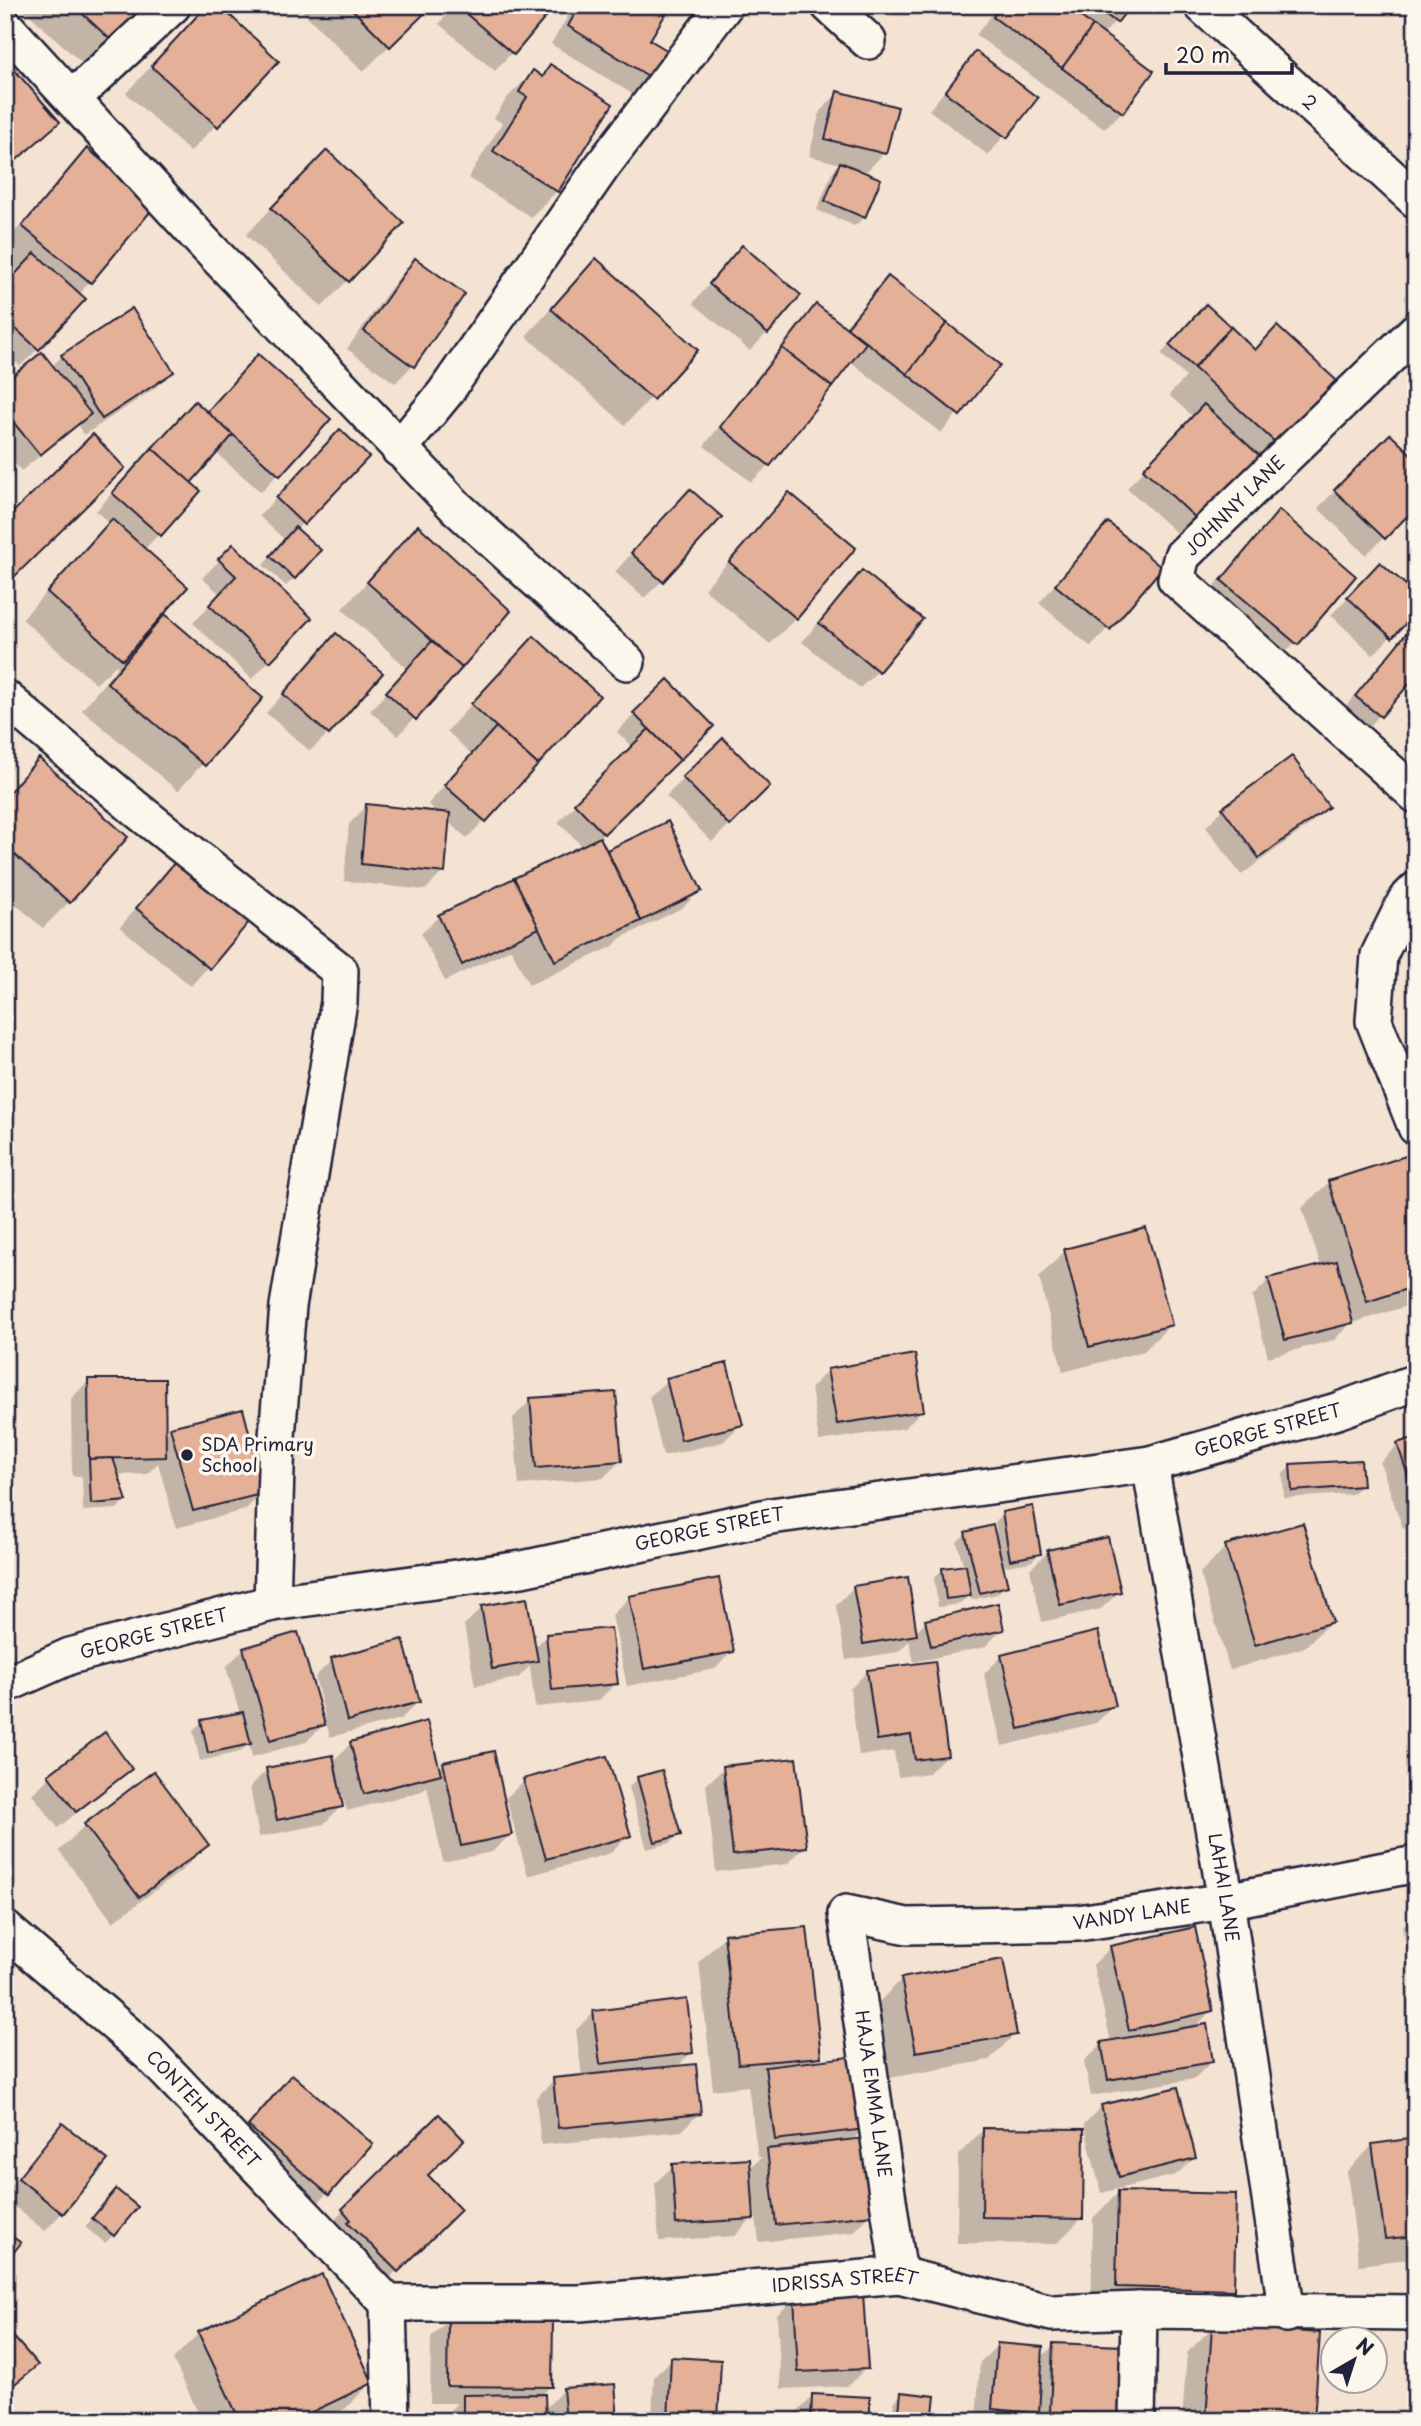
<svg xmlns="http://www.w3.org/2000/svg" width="1421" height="2426" font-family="'Playpen Sans',sans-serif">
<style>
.shadow{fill:#0003}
.building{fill:#e4b097;stroke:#22223b;stroke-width:2}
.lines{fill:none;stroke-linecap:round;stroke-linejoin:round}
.street-casing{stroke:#22223b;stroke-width:40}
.street{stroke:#fbf7ec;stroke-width:35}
.poi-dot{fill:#22223b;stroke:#fbf7ec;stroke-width:2.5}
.labels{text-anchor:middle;stroke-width:7;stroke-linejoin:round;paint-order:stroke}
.street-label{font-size:18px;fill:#22223b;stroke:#fbf7ec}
.poi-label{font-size:18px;fill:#22223b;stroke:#fbf7ec;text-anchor:start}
</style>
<rect width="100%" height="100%" fill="#f4e2d2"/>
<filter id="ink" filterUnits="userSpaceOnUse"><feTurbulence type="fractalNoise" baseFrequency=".0143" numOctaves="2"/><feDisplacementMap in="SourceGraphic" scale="14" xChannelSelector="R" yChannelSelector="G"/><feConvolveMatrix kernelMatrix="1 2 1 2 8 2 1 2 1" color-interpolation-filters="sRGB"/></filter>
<g filter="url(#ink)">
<g class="shadow">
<polygon points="19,5 145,5 86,67"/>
<polygon points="296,5 430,5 363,72"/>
<polygon points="455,5 554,5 495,71 439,24"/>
<polygon points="575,5 669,5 647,41 652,77 634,95 551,44"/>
<polygon points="999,5 1129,5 1103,35 1122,112 1104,129 976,35"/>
<polygon points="187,28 277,61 190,152 126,93"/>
<polygon points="976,53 1036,98 988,155 929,110"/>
<polygon points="5,61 58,122 5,171"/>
<polygon points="550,67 557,191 531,217 468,178 502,123 494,118 507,98 533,72 540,77"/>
<polygon points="838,93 884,153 867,171 857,168 864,217 855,226 817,210 832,173 841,164 809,156 820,111"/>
<polygon points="87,151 89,282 38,349 20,366 5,352 5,286 19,271 5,259 5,243"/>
<polygon points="301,178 402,223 322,307 246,235"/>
<polygon points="742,247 767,333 750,351 693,303"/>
<polygon points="415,260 412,366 395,383 347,349 398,278"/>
<polygon points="596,260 696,350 625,425 526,336"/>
<polygon points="888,279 998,365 941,433 850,361 769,465 751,482 704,446 799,323 817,306 845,328"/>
<polygon points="1197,315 1276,442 1183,539 1127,488 1193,417 1169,395 1186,377 1161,354"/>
<polygon points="62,356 172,371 154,389 84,435 78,425 21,471 5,451 5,384 51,367"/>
<polygon points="206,413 329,419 261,492 215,452 188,483 198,492 144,550 163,615 261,698 178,791 82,710 118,666 116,665 96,684 22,619 109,523 96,511 177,421"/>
<polygon points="1390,436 1416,505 1366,555 1318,508"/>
<polygon points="323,449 367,457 296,530 294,578 286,586 263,565 285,540 259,516"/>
<polygon points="123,468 5,583 5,523"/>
<polygon points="789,494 796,618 770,644 704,589"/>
<polygon points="672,508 662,581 644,598 615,572"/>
<polygon points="1279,513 1354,576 1270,670 1196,607"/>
<polygon points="1108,525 1160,568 1091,647 1039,603"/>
<polygon points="418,528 509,611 398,736 370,711 408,669 342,609"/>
<polygon points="233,547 269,661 252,679 193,623 220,594 202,578"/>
<polygon points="862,572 878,671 860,688 802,642"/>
<polygon points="1363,582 1411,592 1416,587 1416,610 1373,655 1331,615"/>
<polygon points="1413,628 1416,673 1363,734 1339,714"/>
<polygon points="336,635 328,734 310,751 266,713"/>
<polygon points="508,664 537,764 467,838 447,821 443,872 425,890 344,881 349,824 367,806 439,813 428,804 472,755 447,731"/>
<polygon points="668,681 711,726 599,837 606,852 667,823 700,891 682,908 621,938 612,947 529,985 511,949 445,981 421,934 439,916 583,847 558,822 633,747 617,732"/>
<polygon points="723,741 768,786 712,842 666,796"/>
<polygon points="39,761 69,902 43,928 5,895 5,795"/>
<polygon points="1327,807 1309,825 1241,875 1206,827 1223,809"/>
<polygon points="176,863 247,922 191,986 120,927"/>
<polygon points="1416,1181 1416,1303 1350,1324 1334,1340 1268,1357 1252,1297 1269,1280 1321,1266 1302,1208 1329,1182"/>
<polygon points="1065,1251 1170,1325 1144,1351 1063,1372 1039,1277"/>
<polygon points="828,1370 922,1410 905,1428 819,1441 811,1388"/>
<polygon points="667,1380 741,1424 723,1442 663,1456 649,1397"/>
<polygon points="88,1381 164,1436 171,1428 263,1492 245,1510 176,1528 158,1463 147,1474 116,1475 125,1501 117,1509 83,1511 82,1476 72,1476 71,1399"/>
<polygon points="531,1400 620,1461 603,1478 519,1485 513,1418"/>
<polygon points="1416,1439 1416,1525 1403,1529 1380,1462 1398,1445"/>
<polygon points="1291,1466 1361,1485 1352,1494 1284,1498 1283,1474"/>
<polygon points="1003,1514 1039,1554 1031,1562 1001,1567 1006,1585 997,1594 971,1600 970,1594 960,1604 938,1607 934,1578 942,1570 964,1567 957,1542 966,1533 997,1535 995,1522"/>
<polygon points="1226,1547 1331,1621 1305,1647 1230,1670 1200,1573"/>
<polygon points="1048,1552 1119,1592 1101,1609 1042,1622 1030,1569"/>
<polygon points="854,1587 915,1632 926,1621 1002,1629 985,1647 914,1662 909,1641 898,1652 846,1660 836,1605"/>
<polygon points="630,1597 732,1651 715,1669 627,1686 612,1615"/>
<polygon points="482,1608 534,1648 546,1636 616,1683 598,1701 535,1707 530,1666 518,1678 475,1686 464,1625"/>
<polygon points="244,1649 322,1718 325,1717 315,1677 332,1660 418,1702 401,1719 330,1737 326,1722 306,1742 252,1757 249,1744 240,1752 200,1761 193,1730 202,1722 240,1714 226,1667"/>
<polygon points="1002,1656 1114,1705 1096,1723 1002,1746 984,1674"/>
<polygon points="867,1672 946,1755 929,1773 898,1777 894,1751 859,1756 850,1689"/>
<polygon points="351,1743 438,1769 444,1764 510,1835 492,1852 443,1862 427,1786 422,1791 347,1811 341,1790 338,1790 341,1806 324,1824 259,1837 250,1787 267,1769 332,1762"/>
<polygon points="724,1768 805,1847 787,1864 716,1872 706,1785"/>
<polygon points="130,1769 58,1828 32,1794 50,1777"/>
<polygon points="638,1778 679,1834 670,1843 647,1849 629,1787"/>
<polygon points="524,1781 629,1835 611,1853 528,1876 506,1798"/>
<polygon points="85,1825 207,1845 181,1871 113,1922 59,1851"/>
<polygon points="1416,1914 1416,1983 1402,1927"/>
<polygon points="725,1936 820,2056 813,2063 864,2128 851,2141 871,2214 854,2232 759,2242 754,2202 751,2202 752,2218 735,2236 659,2241 655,2183 673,2166 749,2169 762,2157 758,2157 748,2086 713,2090 699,1962"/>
<polygon points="1111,1947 1211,2011 1194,2028 1212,2061 1194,2079 1091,2096 1084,2061 1102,2044 1111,2042 1093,1965"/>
<polygon points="902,1979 1015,2034 989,2060 890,2078 876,2005"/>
<polygon points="594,2013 692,2052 677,2067 699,2113 682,2131 541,2145 536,2098 554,2080 582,2077 576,2030"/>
<polygon points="292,2076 371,2144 310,2212 232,2145"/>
<polygon points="1102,2106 1194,2158 1176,2175 1101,2193 1084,2124"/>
<polygon points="439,2116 425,2175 459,2210 371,2296 317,2236"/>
<polygon points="62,2126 62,2213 45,2231 5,2199 5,2192"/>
<polygon points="984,2129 1082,2218 1056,2244 957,2243 958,2155"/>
<polygon points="1416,2140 1416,2258 1359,2265 1347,2171 1373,2145"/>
<polygon points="1119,2192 1232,2289 1206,2315 1091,2313 1093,2218"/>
<polygon points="108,2200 113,2235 105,2243 85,2227"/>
<polygon points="795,2298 866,2368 848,2386 781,2389 777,2315"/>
<polygon points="449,2319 550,2387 540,2396 544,2410 563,2390 616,2421 547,2421 547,2416 544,2421 446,2421 446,2414 457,2403 430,2403 431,2337"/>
<polygon points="1213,2327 1313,2421 1182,2421 1187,2353"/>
<polygon points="199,2333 371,2383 345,2409 320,2421 202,2421 173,2359"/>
<polygon points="998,2345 1041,2358 1054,2345 1117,2414 1111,2421 1034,2421 1034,2415 1028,2421 976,2421 980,2362"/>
<polygon points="672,2359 716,2421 652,2421 654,2377"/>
<polygon points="902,2394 930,2421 891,2421 894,2402"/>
<polygon points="812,2396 868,2421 794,2421 795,2414"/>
</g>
<g class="building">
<polygon points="73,5 147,5 113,42"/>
<polygon points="207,5 219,5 279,61 218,127 151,66"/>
<polygon points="348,5 433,5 390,47"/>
<polygon points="456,5 542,5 550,12 514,55"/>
<polygon points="542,5 556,5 550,12"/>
<polygon points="580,5 671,5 650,40 670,52 653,79 568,26"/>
<polygon points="1001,5 1065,5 1093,26 1062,68 993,17"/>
<polygon points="1093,5 1131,5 1117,23"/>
<polygon points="1093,26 1154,71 1123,113 1062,68"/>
<polygon points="976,51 1038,98 1007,138 945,92"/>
<polygon points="5,59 60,122 5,170"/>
<polygon points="550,64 613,104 558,192 493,151 527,97 519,92 533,70 543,77"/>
<polygon points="837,91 898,107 886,154 825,139"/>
<polygon points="87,148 155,206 91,283 22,226"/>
<polygon points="327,150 404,223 349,282 271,208"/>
<polygon points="840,162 881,179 865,218 825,201"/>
<polygon points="742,245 801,295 768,334 709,284"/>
<polygon points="35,253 86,299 39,350 5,319 5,285"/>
<polygon points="415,258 465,294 414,367 364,331"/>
<polygon points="596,258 698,350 653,400 551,309"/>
<polygon points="888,276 947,323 907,374 847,327"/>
<polygon points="816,304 866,343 832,387 782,348"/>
<polygon points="1206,304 1231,327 1194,368 1169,345"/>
<polygon points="132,308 174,372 102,419 61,355"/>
<polygon points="947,323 1000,365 960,416 907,374"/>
<polygon points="1277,326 1336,380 1277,444 1194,368 1231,327 1255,350"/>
<polygon points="782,348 832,387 770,466 720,427"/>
<polygon points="42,352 91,414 40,455 5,412 5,382"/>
<polygon points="258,354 331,419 280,476 207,412"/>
<polygon points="195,401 233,435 191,483 152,448"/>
<polygon points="1204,404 1262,458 1201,523 1143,469"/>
<polygon points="340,429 369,457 304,525 276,498"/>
<polygon points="93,434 125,468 13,578 5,571 5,520"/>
<polygon points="1390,434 1416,459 1416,507 1385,539 1334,490"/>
<polygon points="152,448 201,491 161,536 112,493"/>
<polygon points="690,489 722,517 663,582 631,553"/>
<polygon points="789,492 856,548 797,619 729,562"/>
<polygon points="1279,510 1356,576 1298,645 1221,580"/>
<polygon points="112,519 188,587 123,660 47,592"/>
<polygon points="1108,522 1162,568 1110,630 1055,585"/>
<polygon points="418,525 511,611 462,668 367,582"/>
<polygon points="295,527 321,550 295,579 270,556"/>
<polygon points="233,544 312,618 270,662 209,605 236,576 218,559"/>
<polygon points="1380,562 1416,594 1416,613 1392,638 1347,597"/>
<polygon points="862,570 923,619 879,672 819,623"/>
<polygon points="165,614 263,698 205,766 107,683"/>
<polygon points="1413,625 1416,676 1381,717 1355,696"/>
<polygon points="336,633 383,673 329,735 283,694"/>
<polygon points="534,636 600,696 538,765 471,704"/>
<polygon points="432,641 462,668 416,720 386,692"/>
<polygon points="668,679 714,726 680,760 633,713"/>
<polygon points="496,727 538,765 486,822 444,785"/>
<polygon points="649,729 680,760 604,834 574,803"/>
<polygon points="723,738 770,786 730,826 682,777"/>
<polygon points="1292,756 1329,807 1259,858 1222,808"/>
<polygon points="39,758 128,837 70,903 5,846 5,797"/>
<polygon points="366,804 450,813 445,873 361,864"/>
<polygon points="668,821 702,891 641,921 607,850"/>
<polygon points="600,837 641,921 555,961 514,878"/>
<polygon points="176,861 249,922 210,969 136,908"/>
<polygon points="514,878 539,928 462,965 438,915"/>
<polygon points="1409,1155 1416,1175 1416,1286 1367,1302 1328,1181"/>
<polygon points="1146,1228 1172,1325 1089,1347 1064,1249"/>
<polygon points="1337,1261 1353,1323 1285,1340 1268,1278"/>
<polygon points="915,1354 924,1411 837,1424 827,1369"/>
<polygon points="727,1363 743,1425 681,1440 666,1378"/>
<polygon points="88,1379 165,1379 166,1457 89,1459"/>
<polygon points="616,1392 622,1461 536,1468 530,1398"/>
<polygon points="243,1409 265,1493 193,1511 170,1427"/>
<polygon points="1416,1437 1416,1500 1397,1443"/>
<polygon points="113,1458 127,1501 91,1504 89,1459"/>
<polygon points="1361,1460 1363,1486 1292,1491 1290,1464"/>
<polygon points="1033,1506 1041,1554 1010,1560 1002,1512"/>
<polygon points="1303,1523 1333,1622 1255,1645 1225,1545"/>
<polygon points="993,1525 1008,1586 980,1593 965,1532"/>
<polygon points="1108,1537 1121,1592 1060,1605 1047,1550"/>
<polygon points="966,1565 971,1596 946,1599 942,1568"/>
<polygon points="908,1577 917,1635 863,1644 853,1586"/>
<polygon points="719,1578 734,1652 644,1669 629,1596"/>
<polygon points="527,1598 538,1661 492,1669 481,1606"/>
<polygon points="998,1603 1004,1630 931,1646 925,1620"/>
<polygon points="611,1628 618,1684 552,1690 546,1634"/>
<polygon points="1098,1631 1116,1706 1019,1729 1001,1655"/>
<polygon points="298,1632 325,1725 270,1740 243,1648"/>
<polygon points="403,1639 420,1702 347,1721 331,1658"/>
<polygon points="935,1661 948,1756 915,1760 911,1735 877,1740 867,1670"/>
<polygon points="243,1712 251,1744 208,1753 201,1720"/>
<polygon points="427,1721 441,1774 364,1794 350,1742"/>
<polygon points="105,1732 132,1769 76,1812 48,1775"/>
<polygon points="494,1751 512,1835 461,1846 443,1762"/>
<polygon points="333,1755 343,1807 277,1820 266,1768"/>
<polygon points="607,1756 631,1836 546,1859 523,1779"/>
<polygon points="796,1758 807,1847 733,1855 723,1766"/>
<polygon points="662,1770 681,1835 655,1842 637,1777"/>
<polygon points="154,1771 209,1845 139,1897 84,1824"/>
<polygon points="807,1927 821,2057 738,2064 724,1934"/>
<polygon points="1195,1927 1213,2011 1129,2030 1110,1946"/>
<polygon points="1003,1959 1017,2035 916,2052 901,1978"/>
<polygon points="687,1999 693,2053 600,2064 593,2011"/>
<polygon points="1207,2024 1213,2062 1108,2080 1101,2042"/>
<polygon points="857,2056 866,2129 775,2140 765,2067"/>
<polygon points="696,2064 701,2114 558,2128 553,2078"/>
<polygon points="292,2074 373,2144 329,2195 248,2126"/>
<polygon points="1178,2087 1196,2158 1119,2177 1101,2105"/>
<polygon points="439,2114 464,2140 428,2175 461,2210 398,2272 348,2222 351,2220 342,2209"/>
<polygon points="62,2123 108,2160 63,2214 18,2178"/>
<polygon points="983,2128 1084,2129 1083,2219 982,2217"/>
<polygon points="865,2138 873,2215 776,2225 767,2149"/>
<polygon points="1416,2138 1416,2236 1385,2239 1372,2144"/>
<polygon points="750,2159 754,2219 676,2224 672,2164"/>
<polygon points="116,2189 138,2207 114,2236 92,2218"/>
<polygon points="1118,2191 1236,2194 1234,2290 1116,2287"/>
<polygon points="5,2231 21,2243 5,2263"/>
<polygon points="322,2274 373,2383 293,2421 240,2421 198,2332"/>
<polygon points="863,2293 868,2369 798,2372 794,2296"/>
<polygon points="448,2318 553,2320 552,2387 447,2386"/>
<polygon points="1212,2325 1320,2333 1314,2421 1206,2421"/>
<polygon points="5,2327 38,2365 5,2392"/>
<polygon points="997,2343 1043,2347 1039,2413 992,2409"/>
<polygon points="1053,2343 1122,2346 1119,2415 1050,2412"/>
<polygon points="671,2357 721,2360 718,2421 668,2421"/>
<polygon points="615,2384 618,2421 566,2421 563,2388"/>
<polygon points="901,2392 935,2396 932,2421 898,2421"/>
<polygon points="545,2394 546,2421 463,2421 463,2395"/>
<polygon points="812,2394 870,2397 870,2421 811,2421"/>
<polygon points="95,2413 103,2421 88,2421"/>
</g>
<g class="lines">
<defs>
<g id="street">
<polyline points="829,5 868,41"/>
<path id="s1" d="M1202,5l214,195"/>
<polyline points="5,26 202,241 457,508 627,662"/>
<polyline points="74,97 173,5"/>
<polyline points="1416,331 1182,556 1176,579 1416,795"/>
<polyline points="399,449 445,393 601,168 725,5"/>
<polyline points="5,698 136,809 340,971 339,1002 288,1306 277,1436 272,1603"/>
<polyline points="1416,890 1406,900 1379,955 1374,1021 1416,1127"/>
<path id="s2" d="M1150,1464l76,437 61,413"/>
<path id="s3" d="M5,1685l65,-29 202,-53 250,-34 249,-53 379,-52 187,-53 79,-29"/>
<path id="s4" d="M5,1929l145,125 238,249"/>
<path id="s5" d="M899,2275l-53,-362 61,13 171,-3 148,-22 190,-37"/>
<path id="s6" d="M388,2303h192l319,-28 153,38 87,-3 277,3"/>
<polyline points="388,2303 391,2421"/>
<polyline points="1137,2421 1139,2310"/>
</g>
</defs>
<use href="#street" class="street-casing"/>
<use href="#street" class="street"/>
</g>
</g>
<circle class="poi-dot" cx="187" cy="1455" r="7"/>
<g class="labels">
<g class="street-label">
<text dy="6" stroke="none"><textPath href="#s1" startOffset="145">2</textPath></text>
<text transform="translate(1235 506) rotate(-45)" y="6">JOHNNY LANE</text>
<text dy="6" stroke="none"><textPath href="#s3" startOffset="1292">GEORGE STREET</textPath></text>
<text dy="6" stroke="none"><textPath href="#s3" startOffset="724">GEORGE STREET</textPath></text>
<text dy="6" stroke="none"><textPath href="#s3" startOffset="158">GEORGE STREET</textPath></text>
<text dy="6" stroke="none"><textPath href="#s2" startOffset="430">LAHAI LANE</textPath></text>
<text dy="6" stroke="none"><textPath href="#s5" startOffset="654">VANDY LANE</textPath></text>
<text transform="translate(873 2094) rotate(82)" y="6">HAJA EMMA LANE</text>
<text dy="6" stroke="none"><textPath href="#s4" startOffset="268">CONTEH STREET</textPath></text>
<text dy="6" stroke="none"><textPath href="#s6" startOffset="458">IDRISSA STREET</textPath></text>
</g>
<g class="poi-label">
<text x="201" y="1451">SDA Primary<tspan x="201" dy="21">School</tspan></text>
</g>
</g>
<rect width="1421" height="2426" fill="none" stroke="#fbf7ec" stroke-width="28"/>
<rect x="14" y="14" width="1393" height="2398" fill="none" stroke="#22223b" stroke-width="2.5" filter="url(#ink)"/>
<g transform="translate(1354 2360) rotate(39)"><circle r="33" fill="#fbf7ec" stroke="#a4a2a5" stroke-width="2"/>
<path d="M0-5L12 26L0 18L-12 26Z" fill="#22223b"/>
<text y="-10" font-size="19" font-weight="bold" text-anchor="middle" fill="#22223b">N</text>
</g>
<path d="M1166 63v10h126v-10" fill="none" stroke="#22223b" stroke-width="3.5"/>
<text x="1176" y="63" font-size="21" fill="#22223b" stroke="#fbf7ec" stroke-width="5" paint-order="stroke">20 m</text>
</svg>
